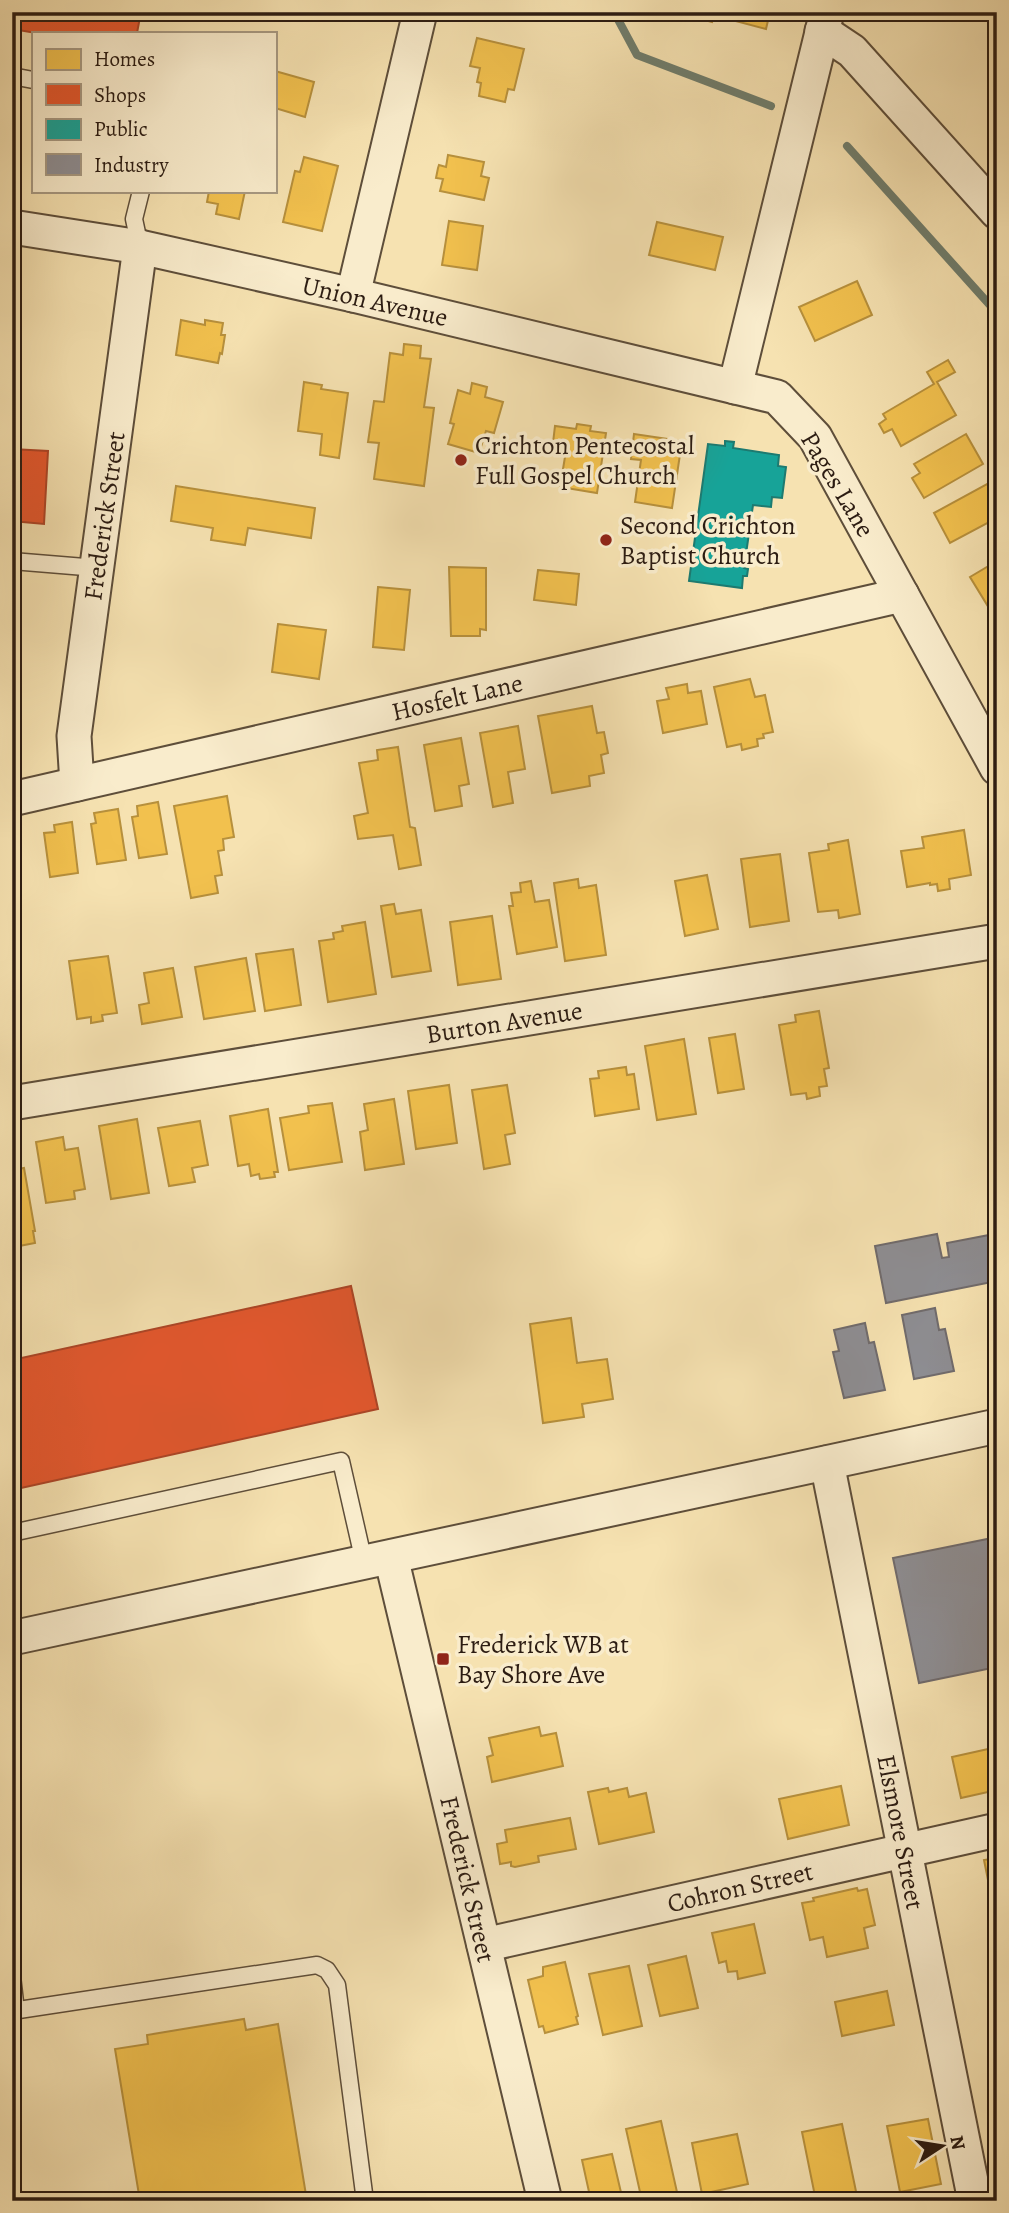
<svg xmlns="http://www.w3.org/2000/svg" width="1009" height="2213" font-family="Alegreya,serif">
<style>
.homes{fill:#f2c14e;stroke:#b7903c;stroke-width:2}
.shops{fill:#e4572e;stroke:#ad4526;stroke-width:2}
.public{fill:#17a398;stroke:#1d7a70;stroke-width:2}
.industry{fill:#8d8d92;stroke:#706b6c;stroke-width:2}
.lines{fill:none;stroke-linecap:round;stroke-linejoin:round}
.stream{stroke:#707d6c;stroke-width:8}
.lane-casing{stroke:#5e4e3a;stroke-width:19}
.street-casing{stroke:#5e4e3a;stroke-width:37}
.lane{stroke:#f9eccc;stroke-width:16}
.street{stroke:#f9eccc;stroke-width:33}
.poi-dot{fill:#8f2418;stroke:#f9eccc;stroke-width:2.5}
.labels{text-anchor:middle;stroke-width:7;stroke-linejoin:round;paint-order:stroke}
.street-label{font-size:26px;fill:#2c1c12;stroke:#f9eccc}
.poi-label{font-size:26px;fill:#2c1c12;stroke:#f9eccc;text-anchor:start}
</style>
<rect width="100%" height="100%" fill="#f6e2b1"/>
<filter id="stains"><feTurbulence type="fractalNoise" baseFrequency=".00286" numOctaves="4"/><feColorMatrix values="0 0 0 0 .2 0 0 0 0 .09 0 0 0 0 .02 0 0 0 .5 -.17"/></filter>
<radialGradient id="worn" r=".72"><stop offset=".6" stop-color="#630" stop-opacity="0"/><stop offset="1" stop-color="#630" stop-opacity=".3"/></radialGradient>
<g class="homes">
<polygon points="694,12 770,12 766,29 713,15 712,22 693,17"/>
<polygon points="477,38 524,49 514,90 508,89 505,102 479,96 481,83 477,82 480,68 470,66"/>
<polygon points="275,71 314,82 305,117 275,108"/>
<polygon points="448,155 484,162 481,176 489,178 484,200 440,191 443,179 436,178 438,168 439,165 446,167"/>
<polygon points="304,157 338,166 322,231 283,222 295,171 300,172"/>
<polygon points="209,191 245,191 239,219 216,214 218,204 207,202"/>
<polygon points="449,221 483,226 477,270 442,265"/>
<polygon points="657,222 723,237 715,270 649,255"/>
<polygon points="857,281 872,315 815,341 799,307"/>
<polygon points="181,320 205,325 205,320 223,323 221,335 225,335 222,354 220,353 218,363 176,355"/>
<polygon points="404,344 421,346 420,358 431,359 424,407 434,408 424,486 374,479 379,443 368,442 374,401 384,402 390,353 403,355"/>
<polygon points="948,360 955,372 937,382 956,415 901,446 892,429 884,433 879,424 886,419 883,414 934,384 927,372"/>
<polygon points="304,382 322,385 321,389 348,393 339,458 320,455 322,434 298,431"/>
<polygon points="472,383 487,387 485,397 503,402 494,433 486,431 479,453 448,444 454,424 450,423 458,390 470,394"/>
<polygon points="577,424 591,426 590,431 606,433 597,493 560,487 567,445 553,443 555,426 576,429"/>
<polygon points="634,434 682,441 672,508 635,502 641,460 631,459"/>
<polygon points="966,434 983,464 924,498 912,478 920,473 914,464"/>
<polygon points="987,484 997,501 997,518 950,543 934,513"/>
<polygon points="176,486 315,508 311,538 248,528 245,545 211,540 213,528 171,521"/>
<polygon points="997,561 997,603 989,608 970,577"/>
<polygon points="449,567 486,568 486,630 480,629 480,636 451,636"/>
<polygon points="538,570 579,574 576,605 534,600"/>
<polygon points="378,587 410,590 404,650 373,647"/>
<polygon points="278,624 326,630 319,679 272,672"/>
<polygon points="750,679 755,697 765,695 773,732 763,734 764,738 757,739 758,746 742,750 741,744 727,747 714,687"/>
<polygon points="687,684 688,693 701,691 707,724 663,733 657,701 669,699 666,688"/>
<polygon points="592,706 597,733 604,732 608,753 601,755 604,773 589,776 590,786 552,793 538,716"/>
<polygon points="518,726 525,769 508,772 513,803 493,807 480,733"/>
<polygon points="461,738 469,784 459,786 462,806 435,811 424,745"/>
<polygon points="398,747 410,827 415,828 421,865 399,869 393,835 358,839 354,816 368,813 359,763 378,760 377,750"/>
<polygon points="227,796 234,837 223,839 224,850 218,851 222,875 215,876 218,893 191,898 174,806"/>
<polygon points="158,802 167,854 139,858 132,817 138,816 137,806"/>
<polygon points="118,809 126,860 97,864 91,824 96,823 94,813"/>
<polygon points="72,822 78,873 50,877 44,833 55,832 54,825"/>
<polygon points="964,830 971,875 949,879 950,889 938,891 937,884 930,885 930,883 907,887 901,851 924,848 922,837"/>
<polygon points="848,840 860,914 839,918 838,910 818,912 809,853 829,850 828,844"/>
<polygon points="780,854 789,921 750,927 741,859"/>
<polygon points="707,875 718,929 685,936 675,881"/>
<polygon points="578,879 579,888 596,885 606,955 565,961 554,883"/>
<polygon points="531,881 535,902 549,900 557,947 517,954 509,906 513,906 511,893 521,892 520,883"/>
<polygon points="394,904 396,914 421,910 431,971 392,977 381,906"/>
<polygon points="492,916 501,979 458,985 450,922"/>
<polygon points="365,922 376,994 328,1002 319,941 334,939 333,933 343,931 342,926"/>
<polygon points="293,949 301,1005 265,1011 256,954"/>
<polygon points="108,956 117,1013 102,1015 103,1021 91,1023 91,1017 77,1019 69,961"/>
<polygon points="246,958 255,1011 204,1019 195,967"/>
<polygon points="173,968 182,1017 142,1024 139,1005 149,1003 144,973"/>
<polygon points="819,1011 829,1068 824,1069 827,1086 819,1087 820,1096 807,1099 806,1093 791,1095 779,1025 796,1022 795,1015"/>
<polygon points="735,1034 744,1089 718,1093 709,1038"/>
<polygon points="684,1039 696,1114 657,1120 645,1046"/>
<polygon points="626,1067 627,1075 634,1074 639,1109 595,1116 590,1079 599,1078 598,1071"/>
<polygon points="449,1085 457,1143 416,1149 408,1091"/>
<polygon points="507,1085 515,1133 505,1135 510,1164 484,1169 472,1090"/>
<polygon points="394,1099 404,1164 365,1170 360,1132 368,1130 364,1104"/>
<polygon points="332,1103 342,1162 289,1170 280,1118 309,1113 308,1106"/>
<polygon points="268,1109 278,1172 274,1172 275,1177 260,1179 259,1174 251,1176 249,1164 238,1166 230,1116"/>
<polygon points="137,1119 149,1193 111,1199 99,1126"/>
<polygon points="200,1121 208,1165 192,1168 195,1182 169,1186 158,1128"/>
<polygon points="63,1137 65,1150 78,1148 85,1189 74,1191 75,1199 46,1203 36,1142"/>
<polygon points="24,1168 35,1231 33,1231 35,1243 19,1246 18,1243 12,1244 12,1170"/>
<polygon points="571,1318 577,1363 607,1359 613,1399 582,1404 584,1417 543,1423 530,1324"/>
<polygon points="539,1727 541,1736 556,1733 563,1766 492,1782 487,1757 493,1755 489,1738"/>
<polygon points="997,1747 997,1790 961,1798 952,1757"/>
<polygon points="841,1786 849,1825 788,1839 779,1799"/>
<polygon points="608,1788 609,1792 627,1788 629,1797 646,1793 654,1832 599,1844 588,1792"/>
<polygon points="570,1818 576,1849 538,1856 539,1862 515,1867 511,1866 511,1862 500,1864 497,1844 507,1842 505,1830"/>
<polygon points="997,1858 997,1910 994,1910 984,1860"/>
<polygon points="857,1888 858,1891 867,1889 875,1925 864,1928 868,1948 827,1957 823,1937 810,1940 802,1903 814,1901 813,1898"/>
<polygon points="754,1924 765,1973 738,1979 737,1971 728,1972 726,1961 719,1963 712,1933"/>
<polygon points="686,1956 698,2008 660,2016 648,1965"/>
<polygon points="565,1962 578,2016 576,2017 578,2024 545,2033 543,2026 539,2027 528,1980 543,1976 543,1967"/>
<polygon points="629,1966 642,2026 603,2035 589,1974"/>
<polygon points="887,1991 894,2025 842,2036 835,2002"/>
<polygon points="244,2019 246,2030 278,2024 307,2201 140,2201 115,2049 148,2044 147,2035"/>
<polygon points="928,2119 941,2184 900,2192 887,2126"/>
<polygon points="661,2121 679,2201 642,2201 626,2129"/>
<polygon points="842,2124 858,2201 816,2201 802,2132"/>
<polygon points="737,2134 748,2184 702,2194 692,2143"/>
<polygon points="612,2154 623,2201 591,2201 582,2160"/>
</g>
<g class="shops">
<polygon points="12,12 141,12 137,33 36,33 12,29"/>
<polygon points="12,449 48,451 44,524 12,521"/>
<polygon points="12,605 18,606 15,688 12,687"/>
<polygon points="351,1286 378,1409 12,1490 12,1360"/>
</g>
<polygon class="public" points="725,441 734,442 733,448 779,455 778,466 786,467 782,498 772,497 771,507 753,505 744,568 748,569 747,576 743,576 742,588 689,581 708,444 725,446"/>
<g class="industry">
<polygon points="937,1234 942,1258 949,1257 947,1243 989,1235 997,1281 886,1303 875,1246"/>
<polygon points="935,1308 939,1330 945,1329 954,1371 914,1379 902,1315"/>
<polygon points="865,1323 869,1343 874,1342 885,1390 844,1398 833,1352 839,1351 834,1330"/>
<polygon points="997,1537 997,1667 919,1683 893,1558"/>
</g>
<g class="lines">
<g class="stream">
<polyline points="614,12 637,55 771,106"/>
<polyline points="847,146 997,313"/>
</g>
<defs>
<g id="lane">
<polyline points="12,76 33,80"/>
<polyline points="140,247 134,219 141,191"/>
<polyline points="12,561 97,568"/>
<polyline points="12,1533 341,1461 364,1562"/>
<polyline points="12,1976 16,2011"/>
<polyline points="12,2011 317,1965 327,1970 337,1985 365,2201"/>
</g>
<g id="street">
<polyline points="822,31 852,51 997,212"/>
<polyline points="12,227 140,247 353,295 777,397 815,437 997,768"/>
<polyline points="353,295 420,12"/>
<polyline points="735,387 827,12"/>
<polyline points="77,784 74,736 140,247"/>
<polyline points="12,799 902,595"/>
<polyline points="12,1103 997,941"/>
<polyline points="827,1463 975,2201"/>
<polyline points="391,1557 545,2201"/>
<polyline points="12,1638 997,1426"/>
<polyline points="484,1945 997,1830"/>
</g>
</defs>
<use href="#lane" class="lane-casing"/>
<use href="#street" class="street-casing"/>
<use href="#lane" class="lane"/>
<use href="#street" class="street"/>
</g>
<g class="poi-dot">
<circle cx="461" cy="460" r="7"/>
<circle cx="606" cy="540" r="7"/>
<rect x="436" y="1652" width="14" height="14" rx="3.5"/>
</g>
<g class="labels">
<g class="street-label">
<text transform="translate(375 301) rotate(13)" y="9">Union Avenue</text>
<text transform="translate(838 484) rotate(59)" y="9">Pages Lane</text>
<text transform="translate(104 516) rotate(-82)" y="9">Frederick Street</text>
<text transform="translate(457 697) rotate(-13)" y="9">Hosfelt Lane</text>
<text transform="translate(504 1022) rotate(-9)" y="9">Burton Avenue</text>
<text transform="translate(901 1832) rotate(79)" y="9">Elsmore Street</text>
<text transform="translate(468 1879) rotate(77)" y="9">Frederick Street</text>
<text transform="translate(740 1887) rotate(-13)" y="9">Cohron Street</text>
</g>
<g class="poi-label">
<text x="475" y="454">Crichton Pentecostal<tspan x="475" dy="30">Full Gospel Church</tspan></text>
<text x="620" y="534">Second Crichton<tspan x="620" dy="30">Baptist Church</tspan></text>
<text x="457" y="1653">Frederick WB at<tspan x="457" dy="30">Bay Shore Ave</tspan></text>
</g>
</g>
<rect width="1009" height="2213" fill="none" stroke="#f6e2b1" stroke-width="42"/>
<rect x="14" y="14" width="981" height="2185" fill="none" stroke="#2c1c12" stroke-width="3.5"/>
<rect x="21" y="21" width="967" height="2171" fill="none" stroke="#2c1c12" stroke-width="2"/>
<rect x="32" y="32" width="245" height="161" fill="#f9eccc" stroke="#a79982" stroke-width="2"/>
<rect x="46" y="49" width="35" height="21" fill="#f2c14e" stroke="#a79982" stroke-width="2"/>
<text x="94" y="66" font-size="21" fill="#2c1c12">Homes</text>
<rect x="46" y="84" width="35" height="21" fill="#e4572e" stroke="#a79982" stroke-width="2"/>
<text x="94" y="102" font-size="21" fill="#2c1c12">Shops</text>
<rect x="46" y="119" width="35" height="21" fill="#17a398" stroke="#a79982" stroke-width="2"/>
<text x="94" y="136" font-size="21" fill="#2c1c12">Public</text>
<rect x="46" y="154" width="35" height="21" fill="#8d8d92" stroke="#a79982" stroke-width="2"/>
<text x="94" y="172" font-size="21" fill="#2c1c12">Industry</text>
<g transform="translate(942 2146) rotate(78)" stroke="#f9eccc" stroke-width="5" paint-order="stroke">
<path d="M0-5L12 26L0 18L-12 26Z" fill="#2c1c12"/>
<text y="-10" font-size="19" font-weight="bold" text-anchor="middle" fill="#2c1c12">N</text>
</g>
<rect width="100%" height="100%" filter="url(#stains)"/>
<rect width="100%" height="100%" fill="url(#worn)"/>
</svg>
